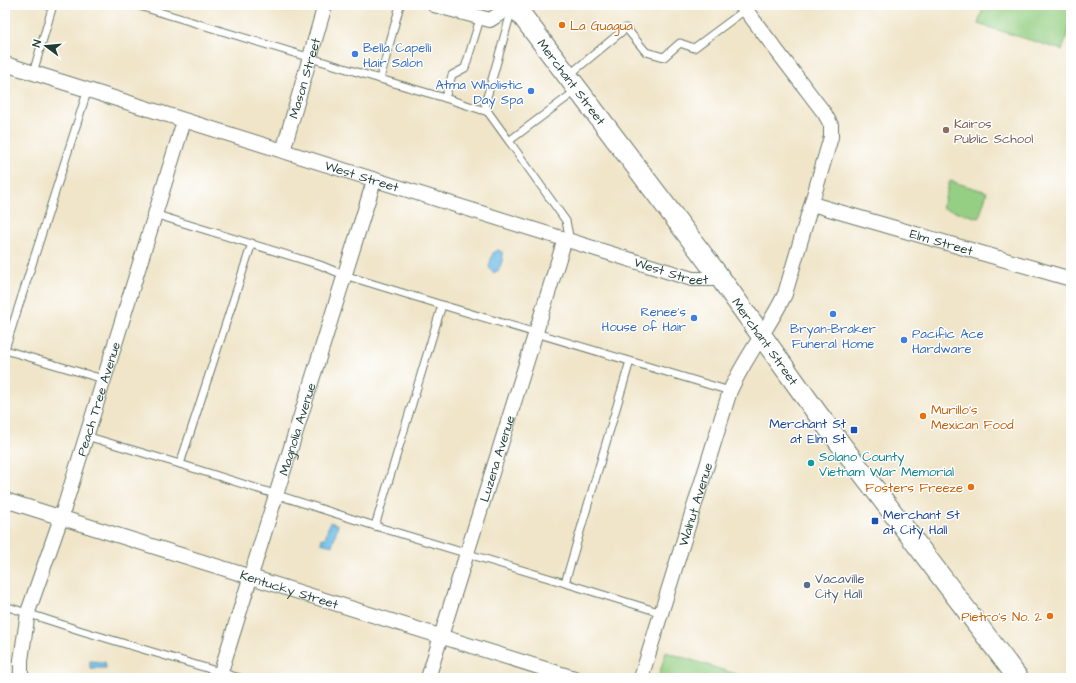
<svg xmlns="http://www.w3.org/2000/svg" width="1076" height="683" font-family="'Architects Daughter',sans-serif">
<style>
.green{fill:#95cf83;stroke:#5a865c}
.water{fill:#6dbce8;stroke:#467c8e}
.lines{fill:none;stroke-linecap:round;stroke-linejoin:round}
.service-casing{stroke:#687868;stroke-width:9}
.minor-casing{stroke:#687868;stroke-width:16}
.secondary-casing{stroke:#687868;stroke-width:22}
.service{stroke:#fff;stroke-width:7}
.minor{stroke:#fff;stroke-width:14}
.secondary{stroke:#fff;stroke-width:20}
.food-dot{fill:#e8710a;stroke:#fff;stroke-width:1.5}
.shop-dot{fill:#3f7fe0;stroke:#fff;stroke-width:1.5}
.education-dot{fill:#8d6e63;stroke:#fff;stroke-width:1.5}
.transit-dot{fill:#1a4fb4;stroke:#fff;stroke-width:1.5}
.culture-dot{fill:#0f9aa8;stroke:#fff;stroke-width:1.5}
.service-dot{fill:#5c6f8a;stroke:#fff;stroke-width:1.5}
.labels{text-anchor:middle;stroke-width:3;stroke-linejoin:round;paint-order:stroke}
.food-label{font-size:13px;fill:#c56008;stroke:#fff;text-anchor:start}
.shop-label{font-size:13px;fill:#366cbe;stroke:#fff;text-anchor:start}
.street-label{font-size:13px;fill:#1f3d34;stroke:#fff}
.education-label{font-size:13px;fill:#785e54;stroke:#fff;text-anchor:start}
.transit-label{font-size:13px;fill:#164399;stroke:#fff;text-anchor:end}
.culture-label{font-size:13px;fill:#0d838f;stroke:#fff;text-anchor:start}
.service-label{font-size:13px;fill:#4e5e75;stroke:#fff;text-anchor:start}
</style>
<rect width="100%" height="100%" fill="#fff"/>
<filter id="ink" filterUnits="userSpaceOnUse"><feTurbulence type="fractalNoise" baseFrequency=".025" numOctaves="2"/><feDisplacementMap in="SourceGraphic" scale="8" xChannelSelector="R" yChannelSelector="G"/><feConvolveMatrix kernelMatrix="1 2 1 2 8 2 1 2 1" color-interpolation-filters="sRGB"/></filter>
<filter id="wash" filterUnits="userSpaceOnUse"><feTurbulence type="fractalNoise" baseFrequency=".012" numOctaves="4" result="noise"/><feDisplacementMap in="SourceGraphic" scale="16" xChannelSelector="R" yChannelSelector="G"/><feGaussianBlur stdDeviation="0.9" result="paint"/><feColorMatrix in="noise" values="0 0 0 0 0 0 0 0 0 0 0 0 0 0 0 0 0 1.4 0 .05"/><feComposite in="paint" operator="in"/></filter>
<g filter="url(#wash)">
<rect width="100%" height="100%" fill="#f0e5c9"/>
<g class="green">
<polygon points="984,5 1071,5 1071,22 1062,50 978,24"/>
<polygon points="950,181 987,192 979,218 942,208"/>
<polygon points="666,652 745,677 658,678"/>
</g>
<g class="water">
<polygon points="498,250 502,252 503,258 499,270 493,273 489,267 493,253"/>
<polygon points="330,522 338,525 332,546 321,543 322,538 325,538"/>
<polygon points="90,661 105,662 106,668 90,668"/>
</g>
</g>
<g filter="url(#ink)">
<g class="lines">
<defs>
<g id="service">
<polyline points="136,5 380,79"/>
<polyline points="400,5 380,79 445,98 452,75 465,68 480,19"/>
<polyline points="33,73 53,5"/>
<polyline points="569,75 626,28 646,52 664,57 680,43 694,48 745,10"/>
<polyline points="445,98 488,112"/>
<polyline points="509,141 488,112 485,104 512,9"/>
<polyline points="154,214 320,265 344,275 442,305 730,391"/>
<polyline points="570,241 566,221 509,141 577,90"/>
<polyline points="5,349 88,89"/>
<polyline points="5,350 103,379"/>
<polyline points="86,436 180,464 252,243"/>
<polyline points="180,464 375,526 442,305"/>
<polyline points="375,526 565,583 630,361"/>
<polyline points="565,583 662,613"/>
<polyline points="5,606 82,631 240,678"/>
</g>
<g id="minor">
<polyline points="434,5 490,20 513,5"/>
<path id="s1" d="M5,64l687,215h29"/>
<path id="s2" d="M283,151l42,-146"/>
<path id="s3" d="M812,204l259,75"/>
<path id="s4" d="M5,500l569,178"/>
<path id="s5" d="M21,678v-18l7,-48 33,-94 123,-397"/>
<path id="s6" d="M219,678l155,-497"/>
<path id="s7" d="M428,678l137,-439"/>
<path id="s8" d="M641,678l89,-287c15,-34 39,-63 55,-97l46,-157v-12l-6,-11 -83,-109"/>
</g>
<g id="secondary">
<path id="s9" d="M514,5l207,274 96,134 201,265"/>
</g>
</defs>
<use href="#service" class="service-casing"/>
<use href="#minor" class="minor-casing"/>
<use href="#secondary" class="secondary-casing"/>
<use href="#service" class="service"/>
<use href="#minor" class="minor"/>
<use href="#secondary" class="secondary"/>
</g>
</g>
<g class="food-dot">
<circle cx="562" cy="25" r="4"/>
<circle cx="923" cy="416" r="4"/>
<circle cx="971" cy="487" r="4"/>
<circle cx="1050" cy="616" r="4"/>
</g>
<g class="shop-dot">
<circle cx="355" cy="54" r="4"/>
<circle cx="531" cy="91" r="4"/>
<circle cx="833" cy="314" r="4"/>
<circle cx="694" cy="318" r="4"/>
<circle cx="904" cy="340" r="4"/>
</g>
<circle class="education-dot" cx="946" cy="130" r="4"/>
<g class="transit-dot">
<rect x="850" y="426" width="8" height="8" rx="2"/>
<rect x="871" y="517" width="8" height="8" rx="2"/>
</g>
<circle class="culture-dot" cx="811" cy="463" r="4"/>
<circle class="service-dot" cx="807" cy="585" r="4"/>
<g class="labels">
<g class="food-label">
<text x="570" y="30">La Guagua</text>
<text x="931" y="414">Murillo's<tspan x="931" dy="15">Mexican Food</tspan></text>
<text x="963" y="492" text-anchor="end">Fosters Freeze</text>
<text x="1042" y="621" text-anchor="end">Pietro's No. 2</text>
</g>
<g class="shop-label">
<text x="363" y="52">Bella Capelli<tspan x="363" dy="15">Hair Salon</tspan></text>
<text x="523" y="89" text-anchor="end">Atma Wholistic<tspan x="523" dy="15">Day Spa</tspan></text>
<text x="686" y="316" text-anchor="end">Renee's<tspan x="686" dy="15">House of Hair</tspan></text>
<text x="833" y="333" text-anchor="middle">Bryan-Braker<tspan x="833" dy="15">Funeral Home</tspan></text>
<text x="912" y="338">Pacific Ace<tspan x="912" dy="15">Hardware</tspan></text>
</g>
<g class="street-label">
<text dy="5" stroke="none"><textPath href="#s2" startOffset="76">Mason Street</textPath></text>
<text dy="5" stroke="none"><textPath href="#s9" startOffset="96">Merchant Street</textPath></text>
<text dy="5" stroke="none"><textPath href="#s1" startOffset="374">West Street</textPath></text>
<text dy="5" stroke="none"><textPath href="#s3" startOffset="135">Elm Street</textPath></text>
<text dy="5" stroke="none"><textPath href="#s1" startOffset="698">West Street</textPath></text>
<text dy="5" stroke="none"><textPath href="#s9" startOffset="420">Merchant Street</textPath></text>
<text dy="5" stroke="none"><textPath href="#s5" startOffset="291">Peach Tree Avenue</textPath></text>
<text dy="5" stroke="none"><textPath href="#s6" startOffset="261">Magnolia Avenue</textPath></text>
<text dy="5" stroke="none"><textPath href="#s7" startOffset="230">Luzena Avenue</textPath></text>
<text dy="5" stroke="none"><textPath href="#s8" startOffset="182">Walnut Avenue</textPath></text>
<text dy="5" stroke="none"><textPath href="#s4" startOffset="298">Kentucky Street</textPath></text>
</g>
<g class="education-label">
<text x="954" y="128">Kairos<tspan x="954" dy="15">Public School</tspan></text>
</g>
<g class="transit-label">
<text x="846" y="428">Merchant St<tspan x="846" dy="15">at Elm St</tspan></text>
<text x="883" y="519" text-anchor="start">Merchant St<tspan x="883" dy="15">at City Hall</tspan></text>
</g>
<g class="culture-label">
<text x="819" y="461">Solano County<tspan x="819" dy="15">Vietnam War Memorial</tspan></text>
</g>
<g class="service-label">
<text x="815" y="583">Vacaville<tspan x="815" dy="15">City Hall</tspan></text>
</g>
</g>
<rect width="1076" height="683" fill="none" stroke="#fff" stroke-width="20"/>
<g transform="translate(46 46) rotate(286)" stroke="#ffffff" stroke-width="3" paint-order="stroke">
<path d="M0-3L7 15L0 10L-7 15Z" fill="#1f3d34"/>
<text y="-6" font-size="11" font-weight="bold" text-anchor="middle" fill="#1f3d34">N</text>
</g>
</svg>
